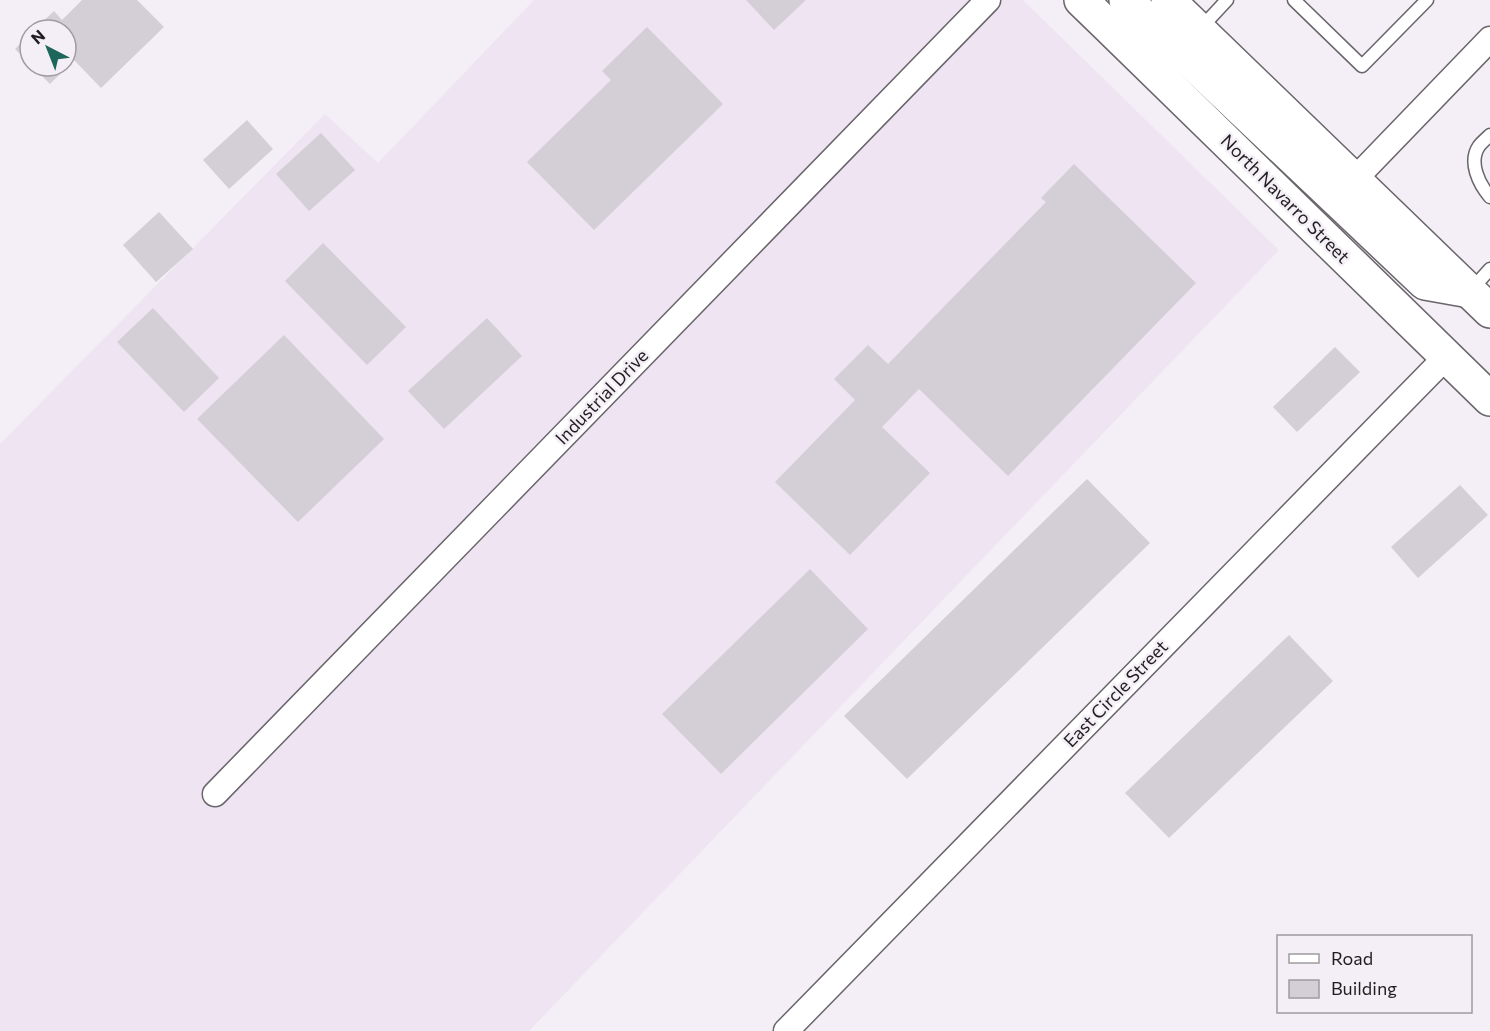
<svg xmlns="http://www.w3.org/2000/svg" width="1490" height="1031" font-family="Commissioner,sans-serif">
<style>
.built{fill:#eee4f2}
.building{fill:#d4cfd6}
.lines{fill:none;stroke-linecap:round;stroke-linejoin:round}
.lane-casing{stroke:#6a656b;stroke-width:15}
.street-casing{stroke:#6a656b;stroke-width:27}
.primary-casing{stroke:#6a656b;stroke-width:36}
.lane{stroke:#fff;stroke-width:12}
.street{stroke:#fff;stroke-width:24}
.primary{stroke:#fff;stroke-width:33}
.labels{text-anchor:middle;stroke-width:5;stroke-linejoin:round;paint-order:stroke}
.street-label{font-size:18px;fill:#1f1d1f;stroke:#f4eff6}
</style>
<rect width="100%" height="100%" fill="#f4eff6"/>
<polygon class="built" points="534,0 1023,0 1279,250 529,1031 0,1031 0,444 325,114 378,163"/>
<g class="building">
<polygon points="82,0 137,0 164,27 101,88 74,60 50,84 32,66 66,66 66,30 34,30 54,11 62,20"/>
<polygon points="746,0 806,0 774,30"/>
<polygon points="647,27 723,104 594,230 527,162 611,80 602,71"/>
<polygon points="30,34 30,64 15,49"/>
<polygon points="247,120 273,149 229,189 203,160"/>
<polygon points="321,133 355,170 309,211 276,174"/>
<polygon points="1074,164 1196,283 1008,476 919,389 882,427 930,473 850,555 775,482 855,400 834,379 868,345 888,364 1046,202 1041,198"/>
<polygon points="159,212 193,249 156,282 123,245"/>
<polygon points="323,243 406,327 367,365 285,281"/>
<polygon points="153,308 219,378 184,412 117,342"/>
<polygon points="487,318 522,356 444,429 408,391"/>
<polygon points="284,335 384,439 298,522 197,419"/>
<polygon points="1335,347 1360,372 1297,432 1273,407"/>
<polygon points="1087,479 1150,543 907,779 844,716"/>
<polygon points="1460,485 1488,515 1418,578 1391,547"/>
<polygon points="810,569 868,629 721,774 662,714"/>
<polygon points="1289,635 1333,681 1169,838 1125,793"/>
</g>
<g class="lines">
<defs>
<g id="lane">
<polyline points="1294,0 1362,66 1427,0"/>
<polyline points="1200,29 1227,0"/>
<path d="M1490,135c-3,3 -8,7 -11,11 -11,16 0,38 11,51"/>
<polyline points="1471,290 1490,269"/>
</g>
<g id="street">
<polyline points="1354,180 1490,39"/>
<polyline points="215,794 988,0"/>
<polyline points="786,1031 1446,357"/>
</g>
<g id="primary">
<path d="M1081,0c137,132 272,266 409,399"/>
<polyline points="1126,0 1425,283 1470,291"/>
<polyline points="1168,0 1490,311"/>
</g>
</defs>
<use href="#lane" class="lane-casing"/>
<use href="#street" class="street-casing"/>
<use href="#primary" class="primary-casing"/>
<use href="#lane" class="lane"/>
<use href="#street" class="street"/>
<use href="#primary" class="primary"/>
</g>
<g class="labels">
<g class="street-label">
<text transform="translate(1285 199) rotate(45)" y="6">North Navarro Street</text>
<text transform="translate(602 397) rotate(-46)" y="6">Industrial Drive</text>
<text transform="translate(1116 694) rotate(-46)" y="6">East Circle Street</text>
</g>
</g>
<rect x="1277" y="935" width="195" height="78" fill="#f4eff6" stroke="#9f9ba0" stroke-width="1.5"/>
<rect x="1289" y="954" width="30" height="9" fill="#ffffff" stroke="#9f9ba0" stroke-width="1.5"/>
<text x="1331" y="965" font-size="18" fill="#1f1d1f">Road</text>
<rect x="1289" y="980" width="30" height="18" fill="#d4cfd6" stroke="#9f9ba0" stroke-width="1.5"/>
<text x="1331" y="995" font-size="18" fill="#1f1d1f">Building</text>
<g transform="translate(48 48) rotate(318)"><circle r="28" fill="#f4eff6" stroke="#9f9ba0" stroke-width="1.5"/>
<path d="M0-4.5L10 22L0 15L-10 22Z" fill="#1e665b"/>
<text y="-9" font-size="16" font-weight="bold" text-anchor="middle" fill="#1f1d1f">N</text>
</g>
</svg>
